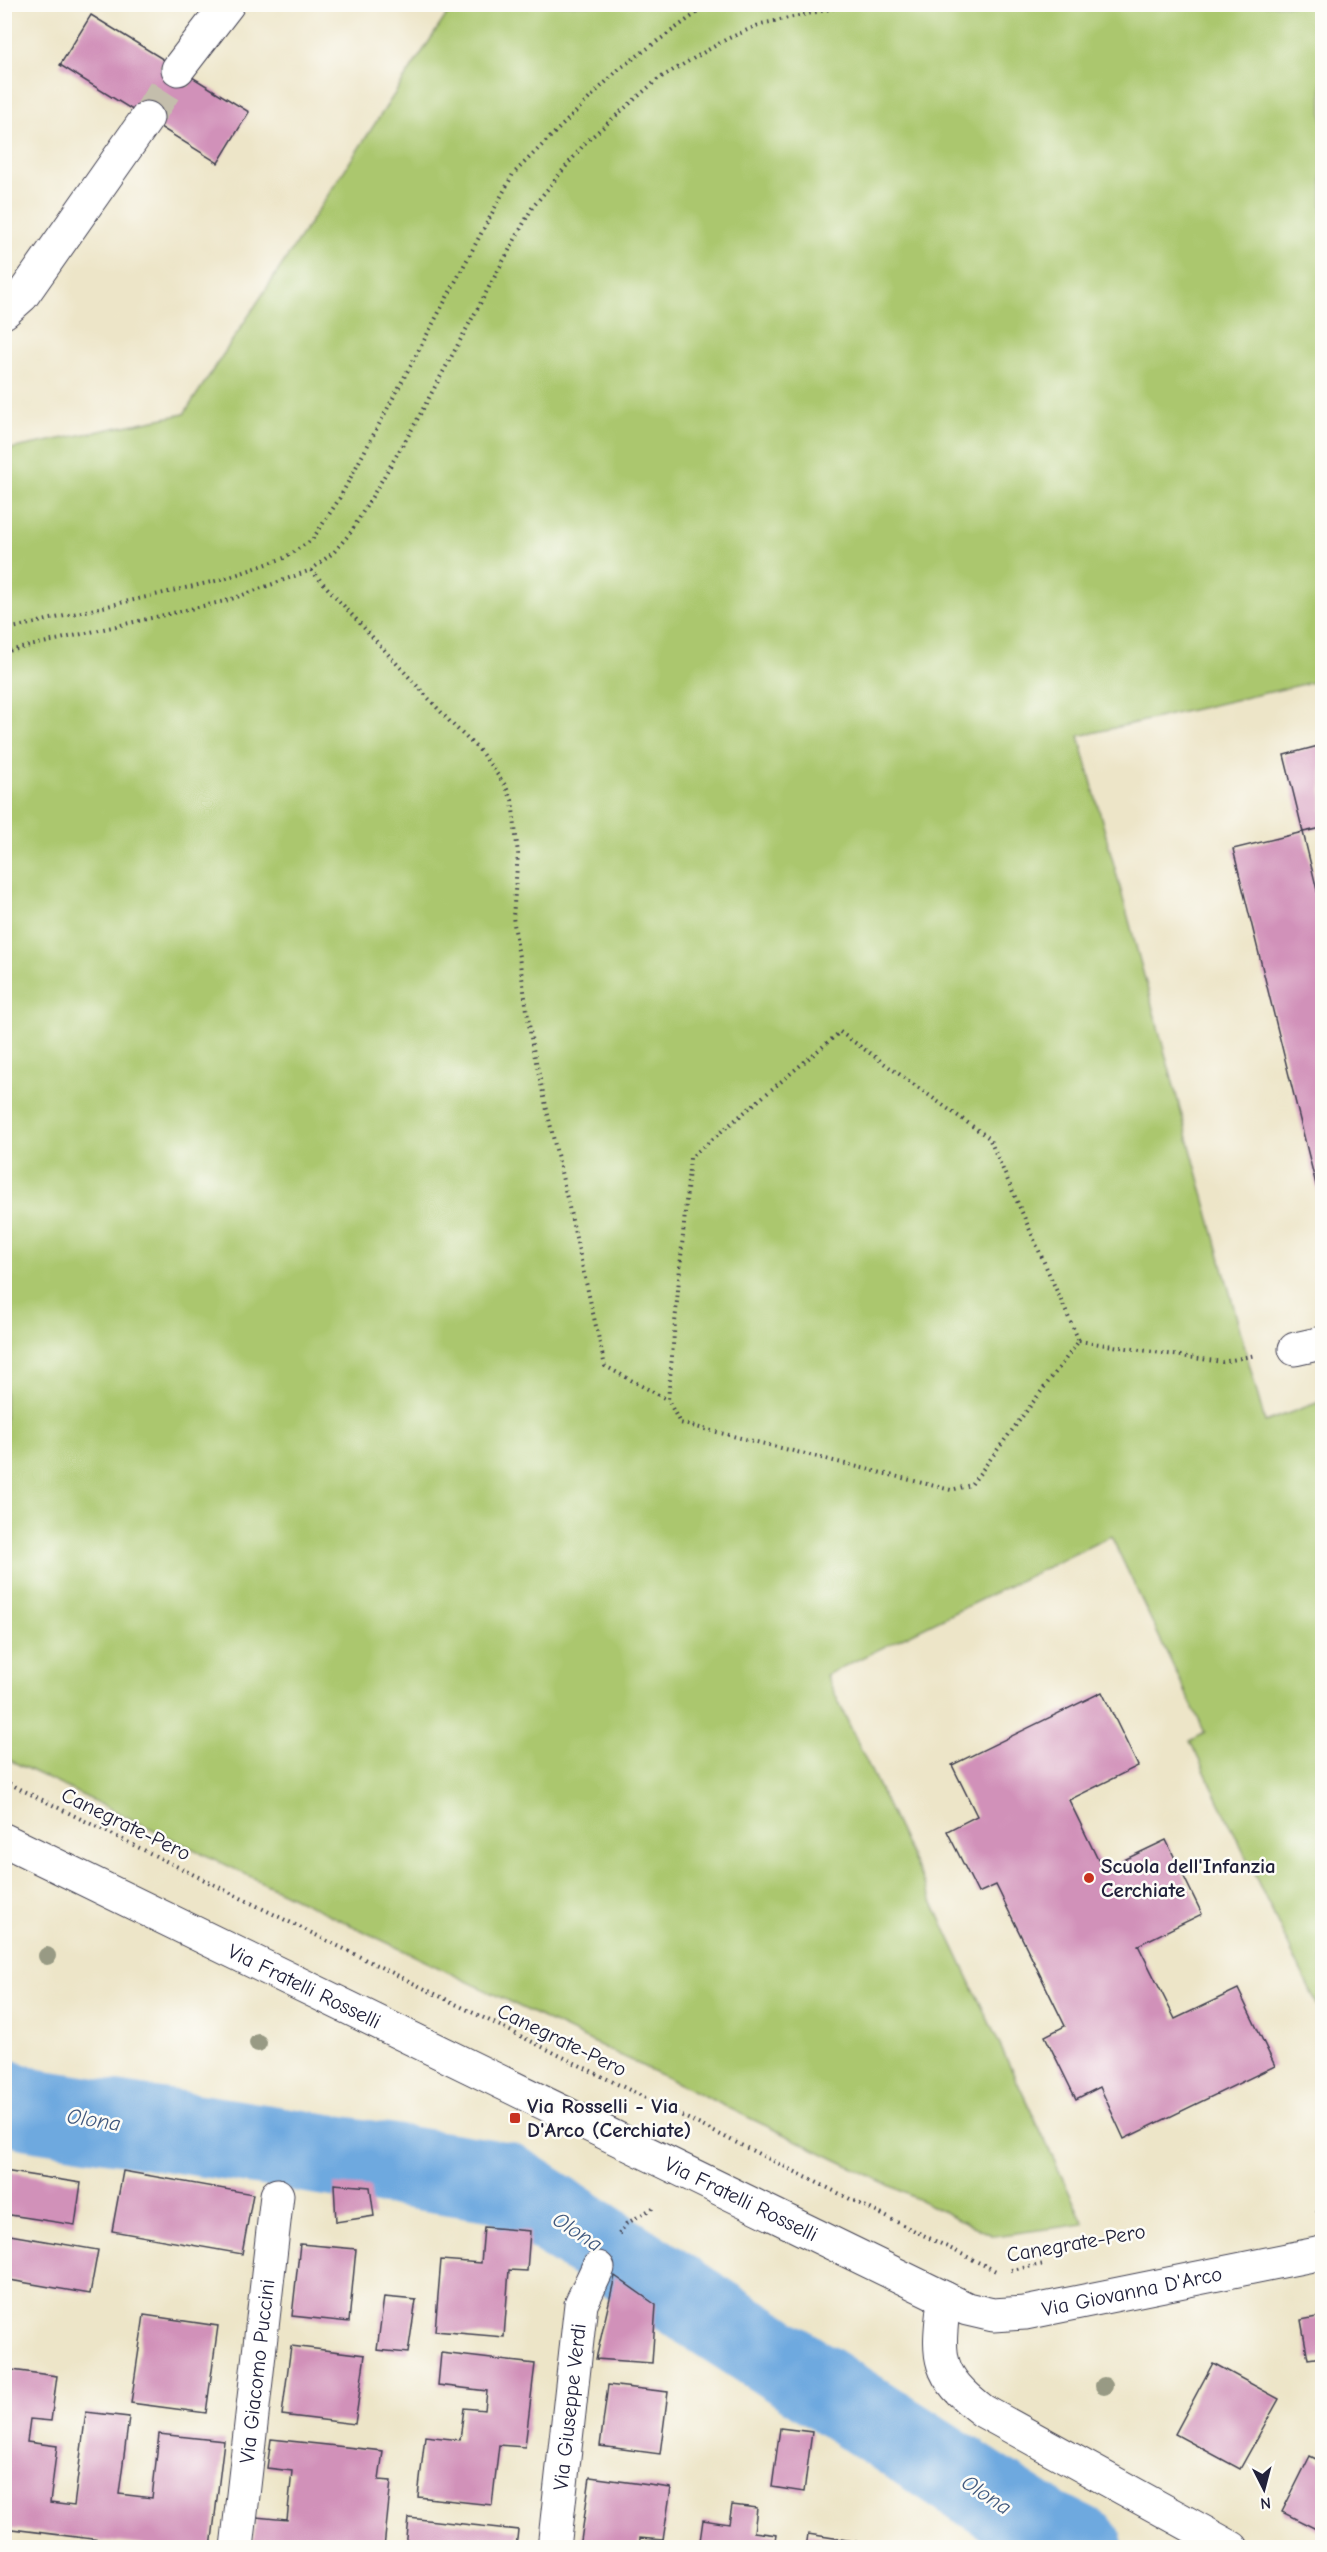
<svg xmlns="http://www.w3.org/2000/svg" width="1327" height="2552" font-family="'Comic Neue',sans-serif">
<style>
.green{fill:#abc76e;stroke:#667454;stroke-width:1.5}
.lines{fill:none;stroke-linecap:round;stroke-linejoin:round}
.river{stroke:#6ea9df;stroke-width:82}
.building{fill:#d191b9}
.minor-tunnel{stroke:#c4beac;stroke-width:33;stroke-dasharray:33 16;stroke-linecap:butt}
.minor-casing{stroke:#403f50;stroke-width:35}
.path{stroke:#403f50;stroke-width:4;stroke-dasharray:1.5 4.5;stroke-linecap:butt}
.minor{stroke:#fff;stroke-width:33}
.tree{fill:#989a84}
.poi-dot{fill:#c8321e;stroke:#fdfcf7;stroke-width:2}
.labels{text-anchor:middle;stroke-width:5;stroke-linejoin:round;paint-order:stroke}
.street-label{font-size:21px;fill:#22223b;stroke:#fdfcf7}
.poi-label{font-size:21px;font-weight:bold;fill:#22223b;stroke:#fdfcf7;text-anchor:start}
.water-label{font-size:22px;font-style:italic;fill:#40587d;stroke:#fdfcf7}
</style>
<rect width="100%" height="100%" fill="#fdfcf7"/>
<filter id="ink" filterUnits="userSpaceOnUse"><feTurbulence type="fractalNoise" baseFrequency=".0167" numOctaves="2"/><feDisplacementMap in="SourceGraphic" scale="12" xChannelSelector="R" yChannelSelector="G"/><feConvolveMatrix kernelMatrix="1 2 1 2 8 2 1 2 1" color-interpolation-filters="sRGB"/></filter>
<filter id="wash" filterUnits="userSpaceOnUse"><feTurbulence type="fractalNoise" baseFrequency=".008" numOctaves="4" result="noise"/><feDisplacementMap in="SourceGraphic" scale="24" xChannelSelector="R" yChannelSelector="G"/><feGaussianBlur stdDeviation="1.35" result="paint"/><feColorMatrix in="noise" values="0 0 0 0 0 0 0 0 0 0 0 0 0 0 0 0 0 1.4 0 .05"/><feComposite in="paint" operator="in"/></filter>
<g filter="url(#wash)">
<rect width="100%" height="100%" fill="#ede5c8"/>
<polygon class="green" points="453,5 1322,5 1322,680 1079,736 1265,1422 1322,1401 1322,2015 1190,1741 1205,1733 1111,1536 826,1675 1084,2224 994,2236 5,1758 5,450 184,414"/>
<g class="lines">
<polyline class="river" points="4,2100 30,2109 503,2182 1031,2522 1082,2548"/>
</g>
<g id="blocks">
<g class="building">
<polygon points="91,15 249,112 218,163 60,65"/>
<polygon points="1322,745 1322,828 1303,832 1284,755"/>
<polygon points="1303,832 1322,911 1322,1209 1233,849"/>
<polygon points="1102,1692 1138,1766 1069,1800 1103,1870 1166,1840 1202,1914 1138,1945 1175,2019 1238,1989 1275,2066 1124,2139 1100,2087 1076,2099 1045,2036 1065,2026 996,1885 978,1893 947,1831 977,1816 952,1765"/>
<polygon points="4,2171 81,2183 75,2225 4,2214"/>
<polygon points="123,2171 253,2194 242,2254 112,2231"/>
<polygon points="334,2184 370,2187 374,2216 336,2222"/>
<polygon points="484,2227 530,2231 527,2271 509,2270 504,2337 435,2331 441,2260 481,2263"/>
<polygon points="4,2234 98,2250 90,2294 4,2279"/>
<polygon points="300,2244 356,2249 349,2322 292,2316"/>
<polygon points="615,2276 656,2305 652,2363 596,2359"/>
<polygon points="384,2297 416,2300 408,2353 377,2350"/>
<polygon points="144,2315 218,2326 206,2413 131,2403"/>
<polygon points="1322,2316 1322,2357 1308,2359 1301,2320"/>
<polygon points="291,2346 365,2355 355,2424 282,2415"/>
<polygon points="441,2353 535,2364 525,2447 499,2445 492,2505 418,2497 425,2436 460,2440 464,2408 485,2410 487,2391 438,2385"/>
<polygon points="1213,2363 1279,2399 1240,2469 1175,2434"/>
<polygon points="4,2369 57,2376 51,2421 30,2419 27,2442 57,2446 50,2503 74,2506 86,2412 129,2417 119,2494 152,2498 159,2434 224,2441 211,2548 165,2548 4,2528"/>
<polygon points="608,2385 668,2392 660,2454 600,2446"/>
<polygon points="780,2428 812,2432 804,2492 772,2487"/>
<polygon points="271,2439 383,2451 379,2480 391,2481 384,2548 253,2548 256,2517 287,2520 292,2471 267,2468"/>
<polygon points="1310,2456 1322,2462 1322,2532 1282,2512"/>
<polygon points="590,2477 671,2488 663,2540 640,2538 639,2548 580,2548"/>
<polygon points="732,2505 757,2508 754,2532 777,2535 775,2548 699,2548 703,2520 729,2524"/>
<polygon points="409,2518 518,2530 516,2548 406,2548"/>
<polygon points="808,2534 872,2544 872,2548 806,2548"/>
</g>
</g>
</g>
<g filter="url(#ink)">
<use href="#blocks" fill-opacity="0" stroke="#403f50" stroke-width="1.5"/>
<g class="lines">
<polyline class="minor-tunnel" points="147,118 178,69"/>
<defs>
<g id="minor">
<polyline points="178,69 228,4"/>
<polyline points="4,312 22,296 147,118"/>
<polyline points="1295,1349 1322,1343"/>
<path id="s1" d="M4,1840l963,469 26,6 32,-2 297,-60"/>
<path d="M944,2298c-6,59 -10,75 39,113l249,137"/>
<path id="s2" d="M237,2548l40,-353"/>
<path id="s3" d="M554,2548l27,-244 17,-36"/>
</g>
</defs>
<use href="#minor" class="minor-casing"/>
<g class="path">
<polyline points="311,570 452,724 480,751 505,785 512,800 518,854 513,917 532,1044 605,1366 668,1400"/>
<polyline points="4,630 224,579 284,558 312,540 338,501 513,174 619,69 709,4"/>
<polyline points="4,652 229,600 311,570 334,552 351,532 411,431 532,208 586,142 658,79 727,39 761,24 853,4"/>
<polygon points="840,1032 989,1138 1079,1341 971,1485 951,1490 680,1423 668,1400 690,1158"/>
<polyline points="1079,1341 1222,1362 1256,1355"/>
<polyline points="4,1781 998,2272"/>
<polyline points="1317,2213 1322,2203"/>
<polyline points="619,2234 626,2224 656,2206"/>
<polyline points="1011,2270 1045,2264"/>
</g>
<use href="#minor" class="minor"/>
</g>
<g class="tree">
<circle cx="47" cy="1956" r="9"/>
<circle cx="258" cy="2043" r="9"/>
<circle cx="1104" cy="2386" r="9"/>
</g>
</g>
<g class="poi-dot">
<circle cx="1089" cy="1878" r="6"/>
<rect x="509" y="2112" width="12" height="12" rx="3"/>
</g>
<g class="labels">
<g class="street-label">
<text transform="translate(126 1824) rotate(26)" y="7">Canegrate-Pero</text>
<text dy="7" stroke="none"><textPath href="#s1" startOffset="334">Via Fratelli Rosselli</textPath></text>
<text transform="translate(562 2040) rotate(26)" y="7">Canegrate-Pero</text>
<text dy="7" stroke="none"><textPath href="#s1" startOffset="820">Via Fratelli Rosselli</textPath></text>
<text transform="translate(1076 2243) rotate(-10)" y="7">Canegrate-Pero</text>
<text dy="7" stroke="none"><textPath href="#s1" startOffset="1239">Via Giovanna D'Arco</textPath></text>
<text dy="7" stroke="none"><textPath href="#s2" startOffset="178">Via Giacomo Puccini</textPath></text>
<text dy="7" stroke="none"><textPath href="#s3" startOffset="142">Via Giuseppe Verdi</textPath></text>
</g>
<g class="poi-label">
<text x="1101" y="1873">Scuola dell'Infanzia<tspan x="1101" dy="24">Cerchiate</tspan></text>
<text x="527" y="2113">Via Rosselli - Via<tspan x="527" dy="24">D'Arco (Cerchiate)</tspan></text>
</g>
<g class="water-label">
<text transform="translate(94 2119) rotate(9)" y="8">Olona</text>
<text transform="translate(578 2231) rotate(33)" y="8">Olona</text>
<text transform="translate(987 2494) rotate(33)" y="8">Olona</text>
</g>
</g>
<rect width="1327" height="2552" fill="none" stroke="#fdfcf7" stroke-width="24"/>
<g transform="translate(1264 2489) rotate(174)" stroke="#fdfcf7" stroke-width="4.5" paint-order="stroke">
<path d="M0-4.5L10 22L0 15L-10 22Z" fill="#22223b"/>
<text y="-9" font-size="16" font-weight="bold" text-anchor="middle" fill="#22223b">N</text>
</g>
</svg>
